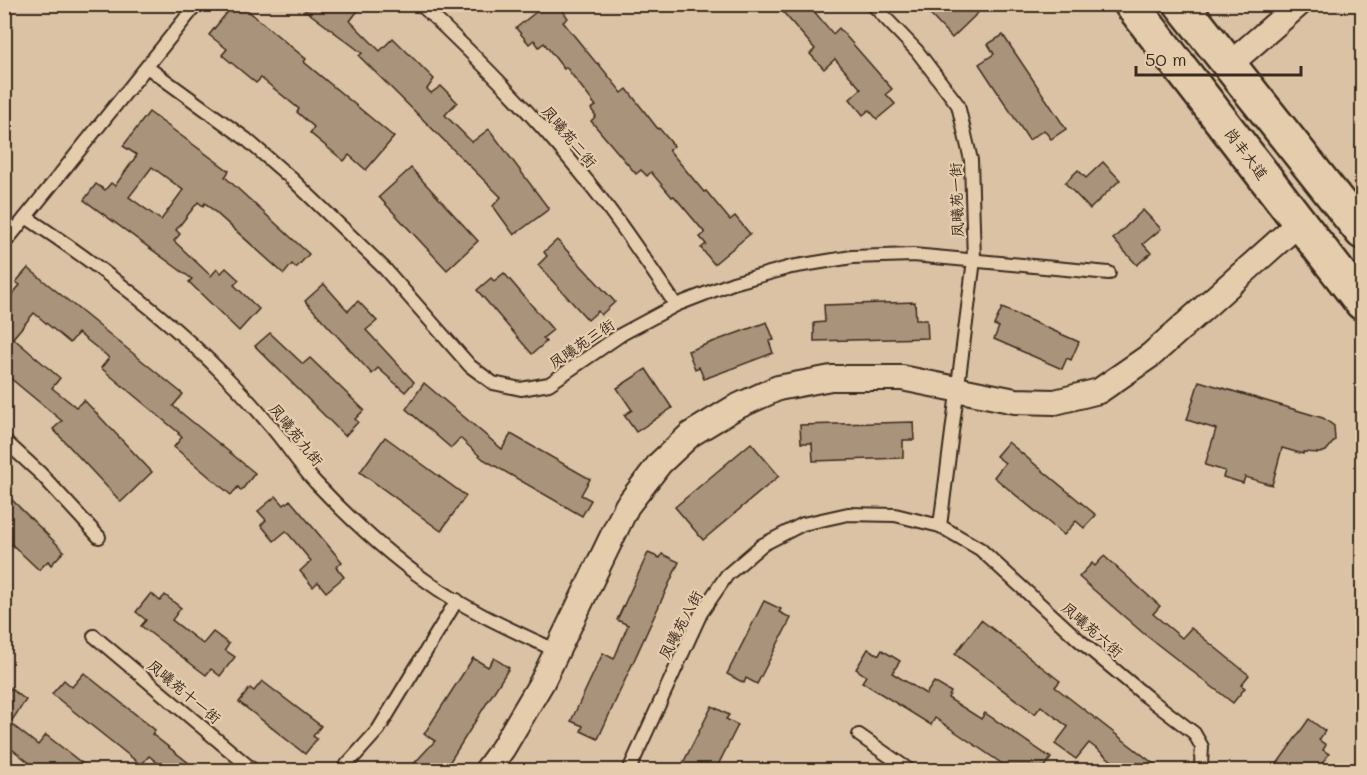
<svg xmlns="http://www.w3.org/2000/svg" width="1367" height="775" font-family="Mali,'LXGW WenKai TC',sans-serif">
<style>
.building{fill:#a9937a;stroke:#3b2a1e;stroke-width:1.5;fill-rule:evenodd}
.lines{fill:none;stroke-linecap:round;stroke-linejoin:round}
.lane-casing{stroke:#3b2a1e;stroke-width:16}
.street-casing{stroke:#3b2a1e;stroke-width:28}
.secondary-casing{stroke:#3b2a1e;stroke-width:38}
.lane{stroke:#e5ccad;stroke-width:12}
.street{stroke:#e5ccad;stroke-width:24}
.secondary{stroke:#e5ccad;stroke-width:33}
.labels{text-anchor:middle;stroke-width:4.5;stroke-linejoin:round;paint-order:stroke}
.street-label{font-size:15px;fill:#3b2a1e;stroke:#e5ccad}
</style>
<rect width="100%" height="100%" fill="#dbc2a4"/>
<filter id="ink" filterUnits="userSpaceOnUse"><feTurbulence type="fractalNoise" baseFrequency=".0167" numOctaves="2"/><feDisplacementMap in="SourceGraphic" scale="12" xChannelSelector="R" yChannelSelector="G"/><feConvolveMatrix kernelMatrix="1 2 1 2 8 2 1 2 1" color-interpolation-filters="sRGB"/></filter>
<g filter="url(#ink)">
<g class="building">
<polygon points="234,4 240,4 283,40 306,59 304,62 394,137 366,170 349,155 344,161 310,133 314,127 297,112 299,109 261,78 256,83 222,55 227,49 209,35"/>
<polygon points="297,4 363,4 350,21 380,51 393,38 434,79 427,89 431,93 441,86 457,102 445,115 472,142 489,129 549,209 514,235 493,206 501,197 359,56 362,53"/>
<polygon points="546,4 558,4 568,18 563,22 597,64 598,63 622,93 627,89 658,129 659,128 674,146 669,150 704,192 706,191 730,220 735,216 750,234 714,264 701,248 706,244 700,237 705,233 674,196 672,197 651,172 647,176 641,170 636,174 591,121 596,116 591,109 596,106 566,67 564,69 544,43 539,47 534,40 529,44 516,28"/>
<polygon points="776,4 808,4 833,34 839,28 892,89 886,94 895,104 877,119 869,110 863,115 850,99 861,89 835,59 824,69 810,54 815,49"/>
<polygon points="920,4 987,4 952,38"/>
<polygon points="1003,35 1066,129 1051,139 1044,130 1029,140 979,64 994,54 988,44"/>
<path d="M149,112l80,59 -4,6 84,77 -13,14 -4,-4 -8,10 -79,-71 -2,3 -5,-4 -22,28 4,4 -6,7 37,35 6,-7 4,4 5,-5 13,12 -5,5 25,24 -20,22 -50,-49 3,-3 -108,-79 12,-16 9,6 6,-7 4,3 22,-31 -14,-9zM152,167l31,23 -22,30 -32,-23z"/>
<polygon points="1103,162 1120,180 1090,209 1065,183 1078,170 1086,178"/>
<polygon points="411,168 478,241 447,270 379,197"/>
<polygon points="1143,210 1161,229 1143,244 1151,253 1137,265 1113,239"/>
<polygon points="557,240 615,302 601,315 598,311 588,320 538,265 547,256 544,252"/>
<polygon points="28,268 183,394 173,406 255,473 241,491 238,487 231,495 174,447 182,437 178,434 179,433 101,368 109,358 106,355 78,333 70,343 34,313 13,338 60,378 52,388 76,407 84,400 152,472 121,502 53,429 62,421 4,373 4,304 20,285 16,282"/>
<polygon points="504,273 553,330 543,338 546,342 532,354 477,290 491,278 494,281"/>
<polygon points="324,284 348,311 358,301 377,321 366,330 414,382 405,392 378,368 372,374 305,301"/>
<polygon points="915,302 916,320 927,320 928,338 814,341 814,323 825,322 824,305"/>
<polygon points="1002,308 1079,342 1071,360 1067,358 1062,369 994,339 999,327 994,325"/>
<polygon points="767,322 774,340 769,341 773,353 704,379 699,367 695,369 688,351"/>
<polygon points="270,333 303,364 310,358 364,410 355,419 358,422 345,436 255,346"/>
<polygon points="646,369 672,408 636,432 624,415 632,410 617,388"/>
<polygon points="1199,381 1323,418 1334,426 1335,440 1326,451 1320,453 1303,452 1303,454 1282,448 1272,485 1245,477 1243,483 1223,477 1225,471 1205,465 1216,429 1187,420"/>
<polygon points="424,383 502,449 511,434 590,479 581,495 591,500 582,516 483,459 460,438 451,448 406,409"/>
<polygon points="913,422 914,440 903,440 903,458 813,461 812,443 801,443 800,425"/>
<polygon points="385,437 466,496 441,531 360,472"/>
<polygon points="1008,442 1096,515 1084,528 1076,521 1064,535 994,477 1005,463 996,456"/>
<polygon points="751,443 779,476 703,540 675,507"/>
<polygon points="4,492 64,551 51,565 48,561 39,570 4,537"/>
<polygon points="276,496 284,505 290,500 342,562 336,567 344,577 326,592 318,582 313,587 300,571 311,561 286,531 274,541 261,525 266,520 258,511"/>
<polygon points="648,553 660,558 662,554 679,562 598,739 581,731 583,726 571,721 603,653 614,659 628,625 617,620"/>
<polygon points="1104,556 1160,606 1153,614 1182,638 1191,628 1249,675 1241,685 1245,688 1233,703 1143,633 1079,577 1092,563 1095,566"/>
<polygon points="151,593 160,601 165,595 181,608 172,620 203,644 213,632 229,644 225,650 235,657 220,676 211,669 206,675 141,626 146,620 136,612"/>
<polygon points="764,601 781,609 779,612 791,618 757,684 746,678 744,683 727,674"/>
<polygon points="981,620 1060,681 1055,687 1163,771 1125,771 1089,743 1076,759 1055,744 1068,727 1041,706 1035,714 955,654"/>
<polygon points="868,649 879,655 882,650 900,661 892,673 926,694 934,682 951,692 948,698 981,719 985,713 1051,758 1042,771 1013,771 935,718 931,725 862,682 866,676 856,669"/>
<polygon points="473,658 488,667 494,658 509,668 444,771 407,771 435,741 424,734"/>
<polygon points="84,673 155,730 152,734 199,771 168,771 149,756 141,765 52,694 64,680 72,687"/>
<polygon points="262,681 321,726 313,736 317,739 305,754 239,702 250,688 254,691"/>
<polygon points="4,684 26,700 10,723 38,745 46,735 92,771 40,771 4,743"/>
<polygon points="712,706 729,715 726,719 738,725 715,771 679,771"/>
<polygon points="1309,719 1325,731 1319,740 1326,745 1323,750 1329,754 1317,771 1272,771"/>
</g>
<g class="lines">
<defs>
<g id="lane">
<path d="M420,4c57,53 111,108 160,168 35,42 65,88 96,133"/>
<polyline points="872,4 917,51 958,105 971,160 974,260 940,526"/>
<polyline points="147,67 246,139 292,179 385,269 470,366 493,383 521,389 549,384 622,334 676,305 733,283 791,267 852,257 913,255 1109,273"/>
<path d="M26,217c71,47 139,98 199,159 15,15 30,31 43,47 17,19 31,42 48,60 34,36 69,69 109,97 41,30 87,50 132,71"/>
<polyline points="4,244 197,4"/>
<polyline points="4,440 41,474 99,537"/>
<polyline points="94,636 253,770"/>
<polyline points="859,735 909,770"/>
<polyline points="342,770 378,730 457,600"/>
<polyline points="629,770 701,613 727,575 762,545 803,524 848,514 895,515 940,526 980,549 1079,640 1147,697 1194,733 1202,747 1201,765 1199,770"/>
</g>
<g id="street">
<polyline points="1229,65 1299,4"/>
<polyline points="487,770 503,748 542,682 627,506 660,463 691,434 734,408 778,388 831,378 902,378 1015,401 1055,402 1099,391 1151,355 1299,223"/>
</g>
<g id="secondary">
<polyline points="1131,4 1362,303"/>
<polyline points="1181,4 1362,232"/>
</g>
</defs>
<use href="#lane" class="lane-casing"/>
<use href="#street" class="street-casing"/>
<use href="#secondary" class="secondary-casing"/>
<use href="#lane" class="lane"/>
<use href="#street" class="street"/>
<use href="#secondary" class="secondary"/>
</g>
</g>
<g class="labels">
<g class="street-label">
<text transform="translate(569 137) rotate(50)" y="5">凤曦苑二街</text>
<text transform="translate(1246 154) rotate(53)" y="5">岗丰大道</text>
<text transform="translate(957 200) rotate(-92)" y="5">凤曦苑一街</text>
<text transform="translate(582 344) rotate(-34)" y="5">凤曦苑三街</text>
<text transform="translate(296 435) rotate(51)" y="5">凤曦苑九街</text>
<text transform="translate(681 625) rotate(-62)" y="5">凤曦苑八街</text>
<text transform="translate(1092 630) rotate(41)" y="5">凤曦苑六街</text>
<text transform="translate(184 692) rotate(40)" y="5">凤曦苑十一街</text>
</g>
</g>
<rect width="1367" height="775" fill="none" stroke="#e5ccad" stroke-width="24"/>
<rect x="12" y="12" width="1343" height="751" fill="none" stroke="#3b2a1e" stroke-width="2" filter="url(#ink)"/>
<path d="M1136 66v9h165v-9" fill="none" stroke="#3b2a1e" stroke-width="3"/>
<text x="1145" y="66" font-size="18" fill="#3b2a1e" stroke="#e5ccad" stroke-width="4.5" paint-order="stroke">50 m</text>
</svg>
